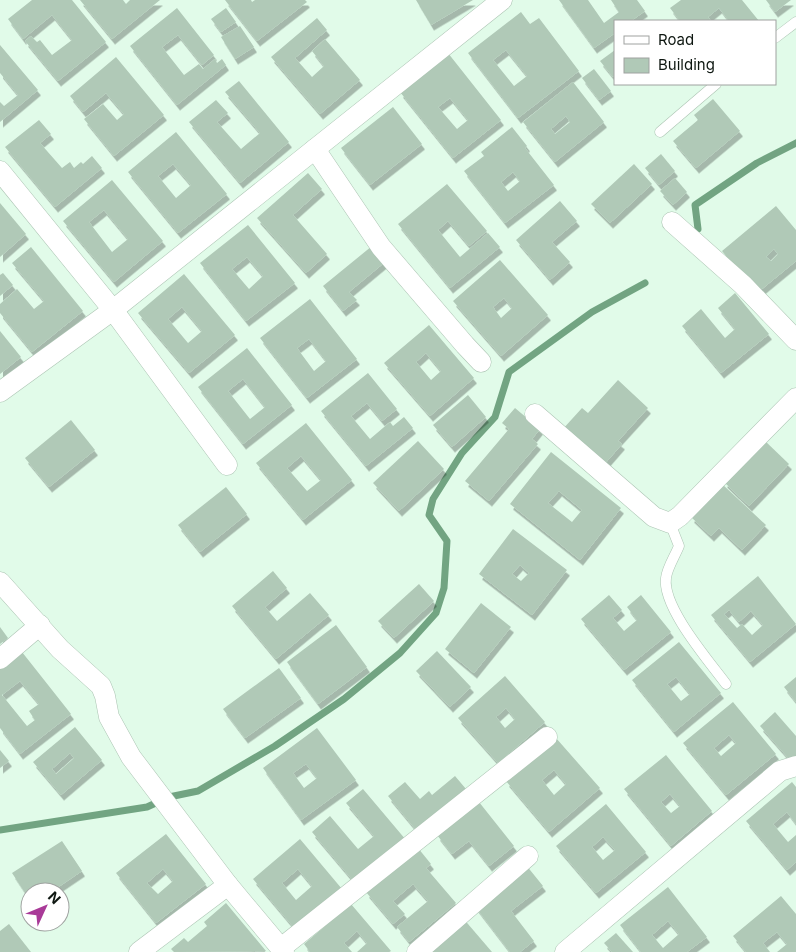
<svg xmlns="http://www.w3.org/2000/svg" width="796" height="952" font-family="Inter,sans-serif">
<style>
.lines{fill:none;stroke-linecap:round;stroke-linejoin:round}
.stream{stroke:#72a482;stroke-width:7}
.building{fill:#b0c9b7;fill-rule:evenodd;filter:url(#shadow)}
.lane-casing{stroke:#acc4b3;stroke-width:11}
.street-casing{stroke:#acc4b3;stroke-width:21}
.lane{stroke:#fff;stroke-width:10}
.street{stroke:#fff;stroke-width:20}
</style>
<defs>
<filter id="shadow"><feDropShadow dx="3" dy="5.5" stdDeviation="0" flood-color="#0004"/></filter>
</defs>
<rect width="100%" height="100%" fill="#e1fbe9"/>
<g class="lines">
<g class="stream">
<polyline points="698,229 695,205 757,163 796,143"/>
<polyline points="0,830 147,807 169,797 198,791 275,746 344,699 400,653 436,613 444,588 447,541 429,515 433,499 462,453 495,417 509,372 592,312 645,283"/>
</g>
</g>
<g class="building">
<polygon points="32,0 72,0 106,42 58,81 25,41 31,36 37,42 40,40 52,55 72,40 52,15 23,39 8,19"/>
<polygon points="80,0 123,0 126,4 130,0 160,0 112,39"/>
<polygon points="225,0 251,0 252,2 255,0 305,0 307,2 257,41"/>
<polygon points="416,0 473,0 431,25"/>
<polygon points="559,0 588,0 604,23 619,12 611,0 637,0 645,11 631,21 615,21 615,33 594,48"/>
<polygon points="681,0 742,0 759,21 729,21 719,8 708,17 711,21 680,21 670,8"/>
<polygon points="766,0 791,0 775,12"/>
<polygon points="177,8 214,55 202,65 178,35 162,47 184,75 199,64 203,69 215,59 217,63 222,59 226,65 177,105 130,46"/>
<polygon points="226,8 236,22 221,32 211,19"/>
<path d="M521,12l9,12 9,-6 40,53 -61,47 -50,-65zM506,50l21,26 -13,10 -21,-26z"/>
<polygon points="317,18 327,30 295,58 312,77 324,66 312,51 325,39 360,80 320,114 271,57"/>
<polygon points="240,26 254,47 235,59 221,37"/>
<polygon points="0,45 38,90 0,122 0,102 4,106 18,95 0,73"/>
<polygon points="615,50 615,76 613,77 600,61"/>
<path d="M448,53l53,67 -48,38 -53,-66zM450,98l18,22 -11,9 -19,-22z"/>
<polygon points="116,57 164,115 114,156 84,119 103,104 117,120 124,114 106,93 83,112 70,96"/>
<polygon points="594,69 611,91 599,100 582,78"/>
<polygon points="239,81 289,142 240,183 189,122 216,100 228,113 217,122 241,149 260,133 225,92"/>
<path d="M573,82l31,40 -49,40 -32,-40zM566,116l4,6 -15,12 -4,-5z"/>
<polygon points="713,99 740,131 696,168 673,141 698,120 694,115"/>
<polygon points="393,107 422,144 370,185 341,148"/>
<polygon points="39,120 51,134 40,143 62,168 70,162 74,168 81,162 83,164 92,156 102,168 55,207 5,147"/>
<path d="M512,127l15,19 -2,2 29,37 -49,38 -41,-52 20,-15 -3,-4zM513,172l7,9 -12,10 -7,-9z"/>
<path d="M176,132l51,62 -49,39 -50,-61zM173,164l18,21 -15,13 -18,-22z"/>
<polygon points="661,154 675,171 659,185 645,168"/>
<polygon points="634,164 652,184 610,223 591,204"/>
<polygon points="308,173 322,189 293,215 327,254 306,273 257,218"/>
<polygon points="675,178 687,192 673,205 660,191"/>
<path d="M112,180l51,61 -49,41 -51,-61zM104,210l24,29 -16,13 -23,-30z"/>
<polygon points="447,184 487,231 469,246 448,221 438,230 460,257 488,233 500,247 450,288 398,224"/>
<polygon points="560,201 577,221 552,242 570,262 550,280 516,240"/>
<polygon points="0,203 26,234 0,257"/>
<path d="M776,206l20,24v31l-39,32 -35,-42zM774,249l4,5 -7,7 -5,-4z"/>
<path d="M248,225l47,58 -49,38 -46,-58zM247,257l16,19 -14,13 -17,-20z"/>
<polygon points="372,246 385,262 349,292 357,300 343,311 323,286"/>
<polygon points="31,247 83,311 32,352 0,313 0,304 17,289 34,309 44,301 12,263"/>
<path d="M500,260l48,55 -47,41 -48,-55zM504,298l8,10 -11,10 -8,-11z"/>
<polygon points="3,273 13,285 0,296 0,275"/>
<path d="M184,274l51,61 -46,38 -51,-60zM182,307l20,24 -14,12 -20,-24z"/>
<polygon points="735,293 769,334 721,373 682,326 701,309 725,338 735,329 718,308"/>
<path d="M310,299l47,60 -50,39 -47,-60zM309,339l17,22 -12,10 -17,-23z"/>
<path d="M429,325l45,53 -44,38 -46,-53zM426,353l15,18 -10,9 -15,-18z"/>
<polygon points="0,331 21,357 0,374"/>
<path d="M247,348l45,57 -49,39 -45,-57zM243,379l22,28 -15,12 -22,-28z"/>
<polygon points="368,373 397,409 382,421 367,403 351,416 370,439 390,422 393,426 404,417 413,428 366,466 321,411"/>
<polygon points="618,380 648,408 618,441 622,444 602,467 562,430 582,408 588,413"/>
<polygon points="468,395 486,417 452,447 433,425"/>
<polygon points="515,408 540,429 532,439 538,444 489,501 465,481 509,429 502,423"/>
<polygon points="71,420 95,450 49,487 25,458"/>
<path d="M306,423l46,57 -49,40 -47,-57zM301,456l20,24 -14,11 -20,-23z"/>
<polygon points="764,440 789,464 749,506 724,482"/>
<polygon points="418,441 444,469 399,511 373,483"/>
<path d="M551,452l70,56 -41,52 -70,-56zM559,491l23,19 -10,12 -24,-19z"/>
<polygon points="722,484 766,525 742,550 719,528 711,536 691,517"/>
<polygon points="226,487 247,514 200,552 178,525"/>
<path d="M513,529l54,41 -35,45 -53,-41zM520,565l9,8 -8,8 -9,-7z"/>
<polygon points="273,571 287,588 265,607 277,621 310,593 329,615 276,659 232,606"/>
<path d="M758,576l38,48 -46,38 -39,-47zM729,610l10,12 12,-11 12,14 -11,10 -10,-11 -5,4 -13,-14z"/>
<polygon points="419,584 434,601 394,638 378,621"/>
<polygon points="609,595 622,610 613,618 624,631 637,620 627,607 641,595 671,632 624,670 581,619"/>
<polygon points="481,603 511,627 474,673 445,649"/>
<polygon points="336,625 367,667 318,704 287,662"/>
<polygon points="0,627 8,638 0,644"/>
<path d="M679,642l42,51 -47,39 -42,-52zM676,677l14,17 -9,7 -14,-17z"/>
<polygon points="437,651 471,687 450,707 416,671"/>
<path d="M22,652l49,62 -51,40 -20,-26v-59zM20,681l19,23 -10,7 6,9 -8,6 -25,-31z"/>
<polygon points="279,668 301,698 245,738 223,709"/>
<path d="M505,676l40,46 -47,41 -40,-45zM506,708l9,11 -10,9 -9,-11z"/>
<polygon points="796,677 796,702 784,687"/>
<path d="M733,702l43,52 -50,41 -43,-52zM729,735l7,8 -15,13 -7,-8z"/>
<polygon points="775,712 796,736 796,756 790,760 760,726"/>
<path d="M75,727l27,33 -41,35 -28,-33zM70,753l4,5 -18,16 -4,-5z"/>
<path d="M317,728l39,52 -55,40 -38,-52zM306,764l11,14 -13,10 -11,-15z"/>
<path d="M556,738l44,50 -51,44 -43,-51zM554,770l12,14 -12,11 -12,-15z"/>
<polygon points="0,750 9,761 0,768"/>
<path d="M666,755l46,56 -41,35 -47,-57zM670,794l10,12 -9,7 -10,-11z"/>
<polygon points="455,776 466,789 417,831 388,796 405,782 420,799 429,791 432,795"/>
<polygon points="792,782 796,787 796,824 787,812 773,824 788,842 796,835 796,862 787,870 746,821"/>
<polygon points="363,789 406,840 355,883 312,832 330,816 358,849 374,836 346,803"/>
<polygon points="479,802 514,846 489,866 469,841 452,854 437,835"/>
<path d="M606,804l40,48 -50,41 -40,-47zM603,837l12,13 -12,10 -11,-13z"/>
<path d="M166,834l40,50 -50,39 -40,-50zM163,869l10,12 -15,13 -11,-11z"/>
<path d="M300,839l42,50 -47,40 -42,-50zM298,869l14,17 -16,14 -14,-17z"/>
<polygon points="62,841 82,871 51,892 30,892 30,900 12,873"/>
<polygon points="418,848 431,864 426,868 456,903 409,942 397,927 428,901 413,884 393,901 405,914 393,924 366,892"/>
<polygon points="526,865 543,886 511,911 534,941 520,952 510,952 474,905"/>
<path d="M668,887l39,50 -20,15h-46l-21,-27zM668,921l11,13 -16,14 -11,-13z"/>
<polygon points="781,896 796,914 796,952 777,952 787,944 777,932 763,943 770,952 746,952 733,936"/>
<polygon points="226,903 266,951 174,952 171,949 184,938 188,942 207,926 204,922"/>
<polygon points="351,904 391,951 389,952 357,952 367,943 357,931 344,943 352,952 310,952 304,944"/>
<polygon points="462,917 492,952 420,952"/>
<polygon points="9,924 31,952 0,952 0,931"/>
<polygon points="616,933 633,952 612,952 604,943"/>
</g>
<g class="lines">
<defs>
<g id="lane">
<polyline points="775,38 796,22"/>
<polyline points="660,132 716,84"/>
<path d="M670,523l9,23c-4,10 -12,22 -13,32 -4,29 43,83 60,106"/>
</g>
<g id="street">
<polyline points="315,149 381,247 465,345 481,362"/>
<polyline points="0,171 113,310 227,465"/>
<polyline points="672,222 743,285 796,340"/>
<polyline points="0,392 113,310 502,0"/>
<polyline points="535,414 654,517 670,523 680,516 796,398"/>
<polyline points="0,582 60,649 101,686 105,696 109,717 131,757 228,885 284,952"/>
<polyline points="0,659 40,625"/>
<polyline points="281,948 547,737"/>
<polyline points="139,952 228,885"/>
<polyline points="417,952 528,856"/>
<polyline points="565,952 780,771 796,766"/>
</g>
</defs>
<use href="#lane" class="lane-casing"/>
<use href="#street" class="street-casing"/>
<use href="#lane" class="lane"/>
<use href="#street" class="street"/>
</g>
<rect x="614" y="20" width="162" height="65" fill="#ffffff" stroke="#9fa2a0"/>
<rect x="624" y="36" width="25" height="8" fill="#ffffff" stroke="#9fa2a0"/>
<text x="658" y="45" font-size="15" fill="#0e1711">Road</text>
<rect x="624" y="58" width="25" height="15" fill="#b0c9b7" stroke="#9fa2a0"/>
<text x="658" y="70" font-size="15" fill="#0e1711">Building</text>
<g transform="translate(45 907) rotate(46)"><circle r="24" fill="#ffffff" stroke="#9fa2a0"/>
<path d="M0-4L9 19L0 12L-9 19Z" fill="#a93a98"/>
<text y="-8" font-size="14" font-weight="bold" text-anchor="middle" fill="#0e1711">N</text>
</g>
</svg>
